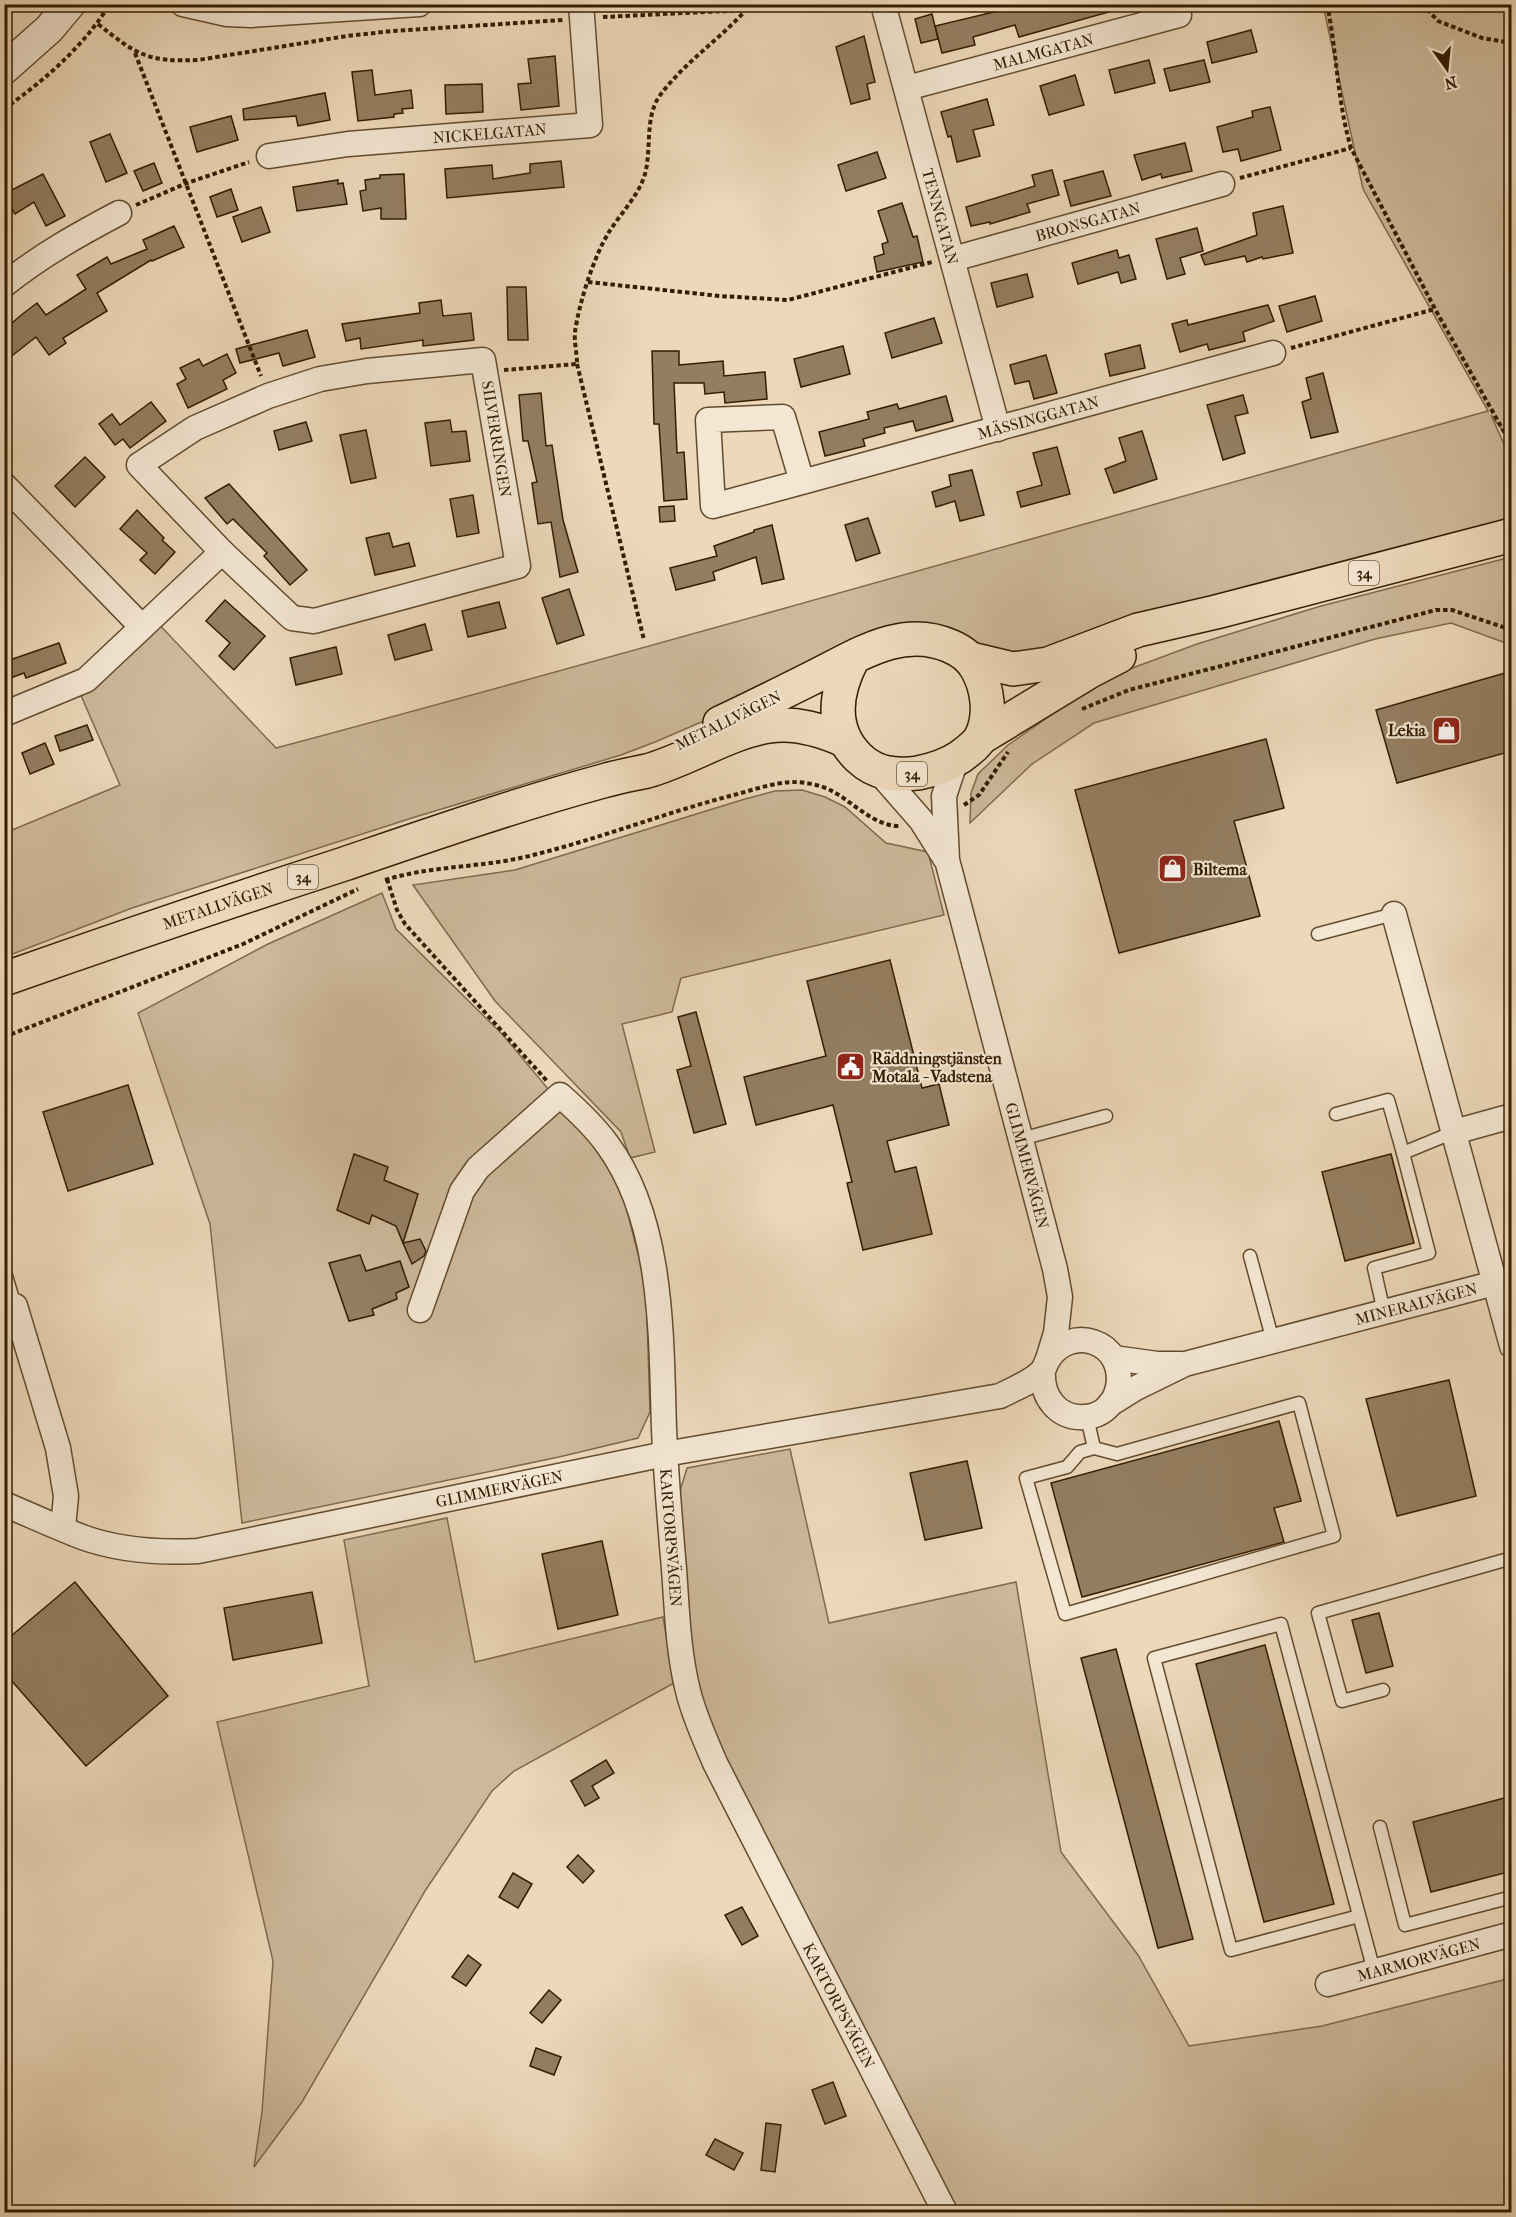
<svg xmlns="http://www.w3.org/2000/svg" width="1516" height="2217" font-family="'IM FELL French Canon',serif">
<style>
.green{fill:#cdb89a;stroke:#806a4d;stroke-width:1.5}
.building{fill:#947e61;stroke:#331d00;stroke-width:1.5}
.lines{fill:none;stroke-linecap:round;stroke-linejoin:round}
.service-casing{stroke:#624c2e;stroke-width:15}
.minor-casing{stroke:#624c2e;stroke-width:27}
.tertiary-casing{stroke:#624c2e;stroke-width:33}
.primary-casing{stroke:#331d00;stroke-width:36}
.path{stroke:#331d00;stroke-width:4;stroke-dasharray:4.5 3;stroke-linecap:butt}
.service{stroke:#f3e6d2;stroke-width:12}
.minor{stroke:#f3e6d2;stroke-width:24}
.tertiary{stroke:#f3e6d2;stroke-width:30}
.primary{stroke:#edd8ba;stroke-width:33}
.labels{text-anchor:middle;stroke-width:4.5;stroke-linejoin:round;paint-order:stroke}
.shield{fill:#f3e6d2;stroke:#6d593f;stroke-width:1.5}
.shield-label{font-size:15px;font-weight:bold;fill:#331d00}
.street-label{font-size:16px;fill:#331d00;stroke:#f3e6d2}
.poi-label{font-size:16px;font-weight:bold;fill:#331d00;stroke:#f3e6d2;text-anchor:start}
</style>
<rect width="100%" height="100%" fill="#edd8ba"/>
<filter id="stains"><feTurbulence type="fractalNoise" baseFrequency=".00333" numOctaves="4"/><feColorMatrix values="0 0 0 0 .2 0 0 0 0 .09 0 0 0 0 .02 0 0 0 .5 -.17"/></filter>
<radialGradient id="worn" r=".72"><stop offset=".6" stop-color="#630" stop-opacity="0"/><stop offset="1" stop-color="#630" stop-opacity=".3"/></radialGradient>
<g class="green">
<path d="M1323,5h188v437l-20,-27 20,45v60l-475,138 -57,-13 -34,-15 -195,71 -95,41 -34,13 -206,62 -283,91 -127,49v-124l115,-48 -41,-94 75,-72 122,129c405,-108 808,-225 1212,-337l-125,-222z"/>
<polygon points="1511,557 1511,645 1451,623 1375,639 1094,723 1032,764 970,823 971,793 978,774 1008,745 1103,679 1197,644 1321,606"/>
<polygon points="802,790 825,797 845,807 886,843 928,852 944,915 681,978 672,1012 622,1024 655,1152 630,1158 621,1132 495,1001 413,885 515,870 745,799 775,791"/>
<polygon points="382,893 396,929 502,1034 559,1102 616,1175 622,1191 646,1285 650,1412 638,1438 559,1457 242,1523 210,1224 138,1013 268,944"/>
<polygon points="790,1449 829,1623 1016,1582 1061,1852 1138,1955 1189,2046 1322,2026 1511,1978 1511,2212 946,2212 683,1689 668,1530 687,1468"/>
<polygon points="447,1518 475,1662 663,1617 674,1683 514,1771 492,1791 425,1891 302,2102 254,2167 262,2112 273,1961 217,1722 369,1686 344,1540"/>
</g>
<g class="building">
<polygon points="992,4 1115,4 1116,10 1019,37 1015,25 973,37 975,45 942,53 935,26 994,12"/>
<polygon points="932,14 938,39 921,43 915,19"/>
<polygon points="1251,30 1257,52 1212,63 1207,42"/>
<polygon points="864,36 875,82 867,84 870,99 851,104 836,47"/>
<polygon points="555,56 559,106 521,110 518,84 531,83 528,59"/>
<polygon points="1149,60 1155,83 1115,93 1109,70"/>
<polygon points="1204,60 1210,82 1170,91 1164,69"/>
<polygon points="372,70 375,95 411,90 413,108 402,109 403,113 394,114 394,117 358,121 352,72"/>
<polygon points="1075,75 1084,105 1049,115 1040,86"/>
<polygon points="482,84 483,112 446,114 445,85"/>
<polygon points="325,93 330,120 298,126 296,116 244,120 243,109"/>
<polygon points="987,99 994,125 973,130 980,156 957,162 951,136 948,137 941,112"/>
<polygon points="1270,107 1281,150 1241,161 1238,149 1223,152 1217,127 1253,117 1252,111"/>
<polygon points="231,116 238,140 197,152 190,127"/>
<polygon points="110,134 127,173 106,182 90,142"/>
<polygon points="1185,143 1192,171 1162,178 1161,174 1142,180 1134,155"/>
<polygon points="877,152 886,178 846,191 838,165"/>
<polygon points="561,161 564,187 447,198 445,169 492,165 493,179 530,173 530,164"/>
<polygon points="154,163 162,183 143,191 134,171"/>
<polygon points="1052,170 1059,195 1027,204 1030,212 990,224 990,222 971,226 966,207 1035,186 1032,175"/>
<polygon points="1103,171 1111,196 1071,206 1064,181"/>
<polygon points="43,174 65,216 46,226 34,202 15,214 4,196 4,194"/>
<polygon points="404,174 406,219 381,219 381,208 363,211 360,191 366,190 365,180 380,178 380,175"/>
<polygon points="338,180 338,184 343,183 347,204 297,211 293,187"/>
<polygon points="231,189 238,210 217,217 210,197"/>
<polygon points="902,203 913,237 917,236 923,262 877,272 874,257 884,254 882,244 888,242 878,211"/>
<polygon points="1283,206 1293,253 1263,259 1262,257 1247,262 1245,256 1205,265 1201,255 1257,235 1253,213"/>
<polygon points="261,207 270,232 242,242 233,217"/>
<polygon points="174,226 184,247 152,261 151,260 97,293 107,311 63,338 66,343 49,355 36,337 4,362 4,330 20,316 37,303 46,315 86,289 77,275 107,257 111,264 147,249 143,240"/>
<polygon points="1197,228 1203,251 1180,258 1185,274 1167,279 1156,239"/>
<polygon points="1117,250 1119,258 1129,255 1136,279 1121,283 1118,272 1078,284 1072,263"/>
<polygon points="1027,274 1033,297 997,307 991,283"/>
<polygon points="507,287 526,287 528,340 508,340"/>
<polygon points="1315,296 1322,321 1287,332 1279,306"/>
<polygon points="441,300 443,316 471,313 474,340 423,346 423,340 361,349 360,338 346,341 342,324 420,313 419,303"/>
<polygon points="1268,305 1274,321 1243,332 1245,341 1209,350 1207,344 1180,352 1172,324 1187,320 1188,325"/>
<polygon points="934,318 942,343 892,358 885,333"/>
<polygon points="307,330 315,357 283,366 279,353 240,363 236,349"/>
<polygon points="1140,345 1145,368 1110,376 1105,354"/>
<polygon points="843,346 850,374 801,387 794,359"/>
<polygon points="652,351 679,351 679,365 723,361 724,376 765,372 767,399 725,403 724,392 705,394 704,383 674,383 677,453 684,452 687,499 664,501 659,424 654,424"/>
<polygon points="227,354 236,373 223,380 227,389 188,408 177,384 186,379 180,368 199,359 203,366"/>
<polygon points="1046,355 1057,393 1034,399 1029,381 1015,384 1010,365"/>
<polygon points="1323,373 1338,432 1311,438 1302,402 1311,399 1306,378"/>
<polygon points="541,393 546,446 552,445 563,520 578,572 560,577 551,522 538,524 532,483 537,482 528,441 523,441 519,395"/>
<polygon points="1243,395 1248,413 1235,416 1245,453 1223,460 1207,405"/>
<polygon points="946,396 953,421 916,431 913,421 884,428 885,433 863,439 865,446 825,456 819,432 869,419 867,412 897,404 899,409"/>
<polygon points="151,402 166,421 130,448 123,439 115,445 99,424 112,414 120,425"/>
<polygon points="450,420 452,432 466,431 470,461 431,466 425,423"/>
<polygon points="306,422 312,441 279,450 274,431"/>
<polygon points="366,430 376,478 351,483 340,435"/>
<polygon points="1142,431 1157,479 1114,493 1105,469 1126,461 1119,438"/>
<polygon points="1057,447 1070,494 1021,507 1017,492 1042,485 1033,453"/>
<polygon points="85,457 105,477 75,507 55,486"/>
<polygon points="972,470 984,515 960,521 955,501 936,507 932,492 951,486 949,475"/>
<polygon points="229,484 307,570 290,585 264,556 267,553 233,519 227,524 205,498"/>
<polygon points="473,495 479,533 457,537 450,499"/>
<polygon points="674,506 675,521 660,522 659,507"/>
<polygon points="137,510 164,538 162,540 175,552 155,574 140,560 147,553 120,529"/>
<polygon points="868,518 880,553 856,561 845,525"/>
<polygon points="772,525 784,579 762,584 756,557 713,572 715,580 676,590 670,568 717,556 714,546 754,532 754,530"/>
<polygon points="389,533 393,547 409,543 415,566 375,575 366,538"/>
<polygon points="569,589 584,635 557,644 542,598"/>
<polygon points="225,600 265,636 234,670 219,656 230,643 206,621"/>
<polygon points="499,602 506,628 468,637 462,611"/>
<polygon points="425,624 432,650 395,660 388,635"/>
<polygon points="59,643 66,663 26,678 24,673 8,679 4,662"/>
<polygon points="336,647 342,674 296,685 290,658"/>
<polygon points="1512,671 1512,751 1397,783 1376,710"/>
<polygon points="87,725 93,740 60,751 55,736"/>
<polygon points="1266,739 1284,808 1234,821 1260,916 1119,953 1075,790"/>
<polygon points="45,743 54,764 30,774 22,753"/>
<polygon points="890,960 922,1088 939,1084 949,1125 887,1141 895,1172 916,1167 932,1234 863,1250 847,1183 852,1182 833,1105 756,1125 744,1077 826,1056 807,981"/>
<polygon points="696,1012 726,1124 694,1133 677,1070 691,1066 678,1017"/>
<polygon points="128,1085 153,1164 68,1191 43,1112"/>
<polygon points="354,1154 388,1167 384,1180 418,1194 403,1243 396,1226 372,1215 369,1224 337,1210"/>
<polygon points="1391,1154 1414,1243 1345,1261 1322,1172"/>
<polygon points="420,1239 426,1251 424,1256 412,1264 403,1243"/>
<polygon points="360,1255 366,1271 400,1261 409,1287 396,1293 397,1299 372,1309 374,1315 349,1321 329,1263"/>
<polygon points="1449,1380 1476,1496 1397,1516 1366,1399"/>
<polygon points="1279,1421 1301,1501 1274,1508 1284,1542 1082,1597 1051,1483"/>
<polygon points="967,1461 982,1528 925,1540 910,1473"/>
<polygon points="602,1541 618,1615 558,1629 542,1554"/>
<polygon points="75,1582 168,1696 86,1766 4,1672 4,1642"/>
<polygon points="312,1592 322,1643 233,1660 224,1608"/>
<polygon points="1379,1613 1393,1666 1366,1673 1352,1620"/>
<polygon points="1265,1645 1334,1904 1264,1922 1196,1664"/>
<polygon points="1116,1649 1193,1939 1158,1948 1081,1658"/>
<polygon points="606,1760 614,1773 592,1786 599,1798 585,1806 571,1781"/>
<polygon points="1512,1796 1512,1871 1431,1892 1413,1822"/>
<polygon points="578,1855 594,1871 583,1883 567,1867"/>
<polygon points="513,1873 532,1884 518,1908 499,1897"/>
<polygon points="742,1907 758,1936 742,1945 725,1915"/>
<polygon points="468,1955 481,1965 466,1986 452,1977"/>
<polygon points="549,1990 561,2000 542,2023 530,2013"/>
<polygon points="536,2048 561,2057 554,2075 530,2066"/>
<polygon points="833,2082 846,2116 825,2124 812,2090"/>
<polygon points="766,2123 781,2125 775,2172 761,2170"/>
<polygon points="715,2139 743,2153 734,2170 706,2155"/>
</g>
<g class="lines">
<defs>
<g id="service">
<polyline points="1318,934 1394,914"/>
<polyline points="1336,1114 1388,1100 1403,1153"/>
<polyline points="1021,1139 1106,1116"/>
<polyline points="1250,1256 1273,1341"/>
<polyline points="4,1269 15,1306"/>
<polyline points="1384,1312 1374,1268 1429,1253 1403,1153 1454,1132"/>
<polyline points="1087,1417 1094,1448 1080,1452 1067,1467 1026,1478 1065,1614 1334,1536 1299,1403 1117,1454 1094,1448"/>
<polyline points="1383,1690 1342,1701 1318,1613 1512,1558"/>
<polyline points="1380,1827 1405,1925 1512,1897"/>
<polyline points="1359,1916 1231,1950 1154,1658 1281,1624 1374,1971"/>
</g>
<g id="minor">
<polyline points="183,4 227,14 251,15 419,4"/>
<path id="s1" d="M883,4l115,425"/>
<path id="s2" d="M907,88l272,-73"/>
<path id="s3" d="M269,156l79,-12 242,-19 -9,-121"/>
<path id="s4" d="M953,259l269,-75"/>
<path d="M4,285c36,-29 75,-51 115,-72"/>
<polygon points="483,360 518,566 314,621 292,618 222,552 139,465 195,428 268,396 320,379 367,371"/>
<path id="s5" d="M802,482l-89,24 -5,-86 75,-3 19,65 471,-129"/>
<polyline points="4,485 142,627"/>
<polyline points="4,714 86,680 222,552"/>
<path id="s6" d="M956,760l-12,36 3,64 108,409 5,28 -4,36 -8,26"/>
<polyline points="879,772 921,820 945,858"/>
<polyline points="1394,914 1512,1346"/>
<polyline points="1454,1132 1512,1116"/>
<polyline points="15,1306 58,1448 66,1496 63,1528"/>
<path id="s7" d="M420,1310l42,-119 16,-23 82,-73c17,15 34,31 47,49 57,77 54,194 57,285 2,47 6,94 10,140 3,41 4,82 14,122 6,25 17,48 27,72l230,449"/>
<polyline points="1114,1358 1157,1364 1180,1364"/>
<path id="s8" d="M1110,1404l24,-15 51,-25 310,-81"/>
<path id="s9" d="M4,1504c26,11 52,23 78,33 36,13 78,16 116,14l467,-97 335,-58c13,-7 33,-14 43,-26 2,-3 3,-8 6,-12 9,-14 27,-22 44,-16 38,12 33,72 -8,75 -28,2 -44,-21 -42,-47"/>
<path id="s10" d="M1328,1984l184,-50"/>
</g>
<polyline id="tertiary" points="4,69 49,29 70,4"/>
<g id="primary">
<polyline points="971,659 1013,669 1048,664 1138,630 1216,612 1512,535"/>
<path d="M720,723c30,-14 60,-29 90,-44 44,-21 90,-55 140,-33 12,5 21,12 27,23 11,20 14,45 5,66 -4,9 -14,16 -22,22 -12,8 -27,13 -42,16 -23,3 -42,1 -59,-15 -30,-29 -24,-66 -6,-100"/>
<polyline points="982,737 1092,670 1119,656"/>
<path id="s11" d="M4,979c113,-40 226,-78 340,-115 85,-29 171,-59 259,-83 14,-4 29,-7 44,-10 40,-11 84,-40 123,-45 26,-4 51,4 74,14"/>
</g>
</defs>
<use href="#service" class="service-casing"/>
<use href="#minor" class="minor-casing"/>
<use href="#tertiary" class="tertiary-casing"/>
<use href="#primary" class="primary-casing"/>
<g class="path">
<path d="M1327,4c10,48 10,97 24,144l84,161 77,137"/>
<polyline points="1422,4 1438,21 1482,38 1512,43"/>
<polyline points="1197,9 1211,4"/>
<polyline points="603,17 746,10 785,4"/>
<path d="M98,24c39,31 49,38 100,36l149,-24 46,-5 170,-11"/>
<polyline points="135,53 261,376"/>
<path d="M4,109c41,-29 79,-62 106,-105"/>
<polyline points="1240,178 1351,148"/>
<polyline points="136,205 187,183 249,162"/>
<polyline points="588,282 720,296 788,300 932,262"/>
<polyline points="1291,348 1435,309"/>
<polyline points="577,364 644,640"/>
<path d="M504,370l73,-6c0,-11 -3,-22 -2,-32 4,-29 19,-76 34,-100 12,-19 30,-37 36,-58 7,-26 -1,-58 16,-80 24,-32 59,-55 85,-84v-6"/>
<polyline points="1082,709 1129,690 1436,610 1452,610 1512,630"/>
<polyline points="964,805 979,795 1008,752"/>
<polyline points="387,879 397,910 405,924 547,1081"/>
<path d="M385,880c48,-15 99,-12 148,-25 66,-16 131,-42 197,-59 20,-5 41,-13 62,-14 13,0 29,3 40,9 21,11 43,36 68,35"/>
<polyline points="4,1037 243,944 358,889"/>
</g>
<use href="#service" class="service"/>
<use href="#minor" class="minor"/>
<use href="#tertiary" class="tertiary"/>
<use href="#primary" class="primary"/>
</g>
<defs>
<symbol id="shop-square" viewBox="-11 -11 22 22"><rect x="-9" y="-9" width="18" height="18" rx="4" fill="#8f2418" stroke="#f3e6d2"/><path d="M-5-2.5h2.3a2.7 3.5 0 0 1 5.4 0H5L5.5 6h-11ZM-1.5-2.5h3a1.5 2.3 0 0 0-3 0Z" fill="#fff"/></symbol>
<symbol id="civic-square" viewBox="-11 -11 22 22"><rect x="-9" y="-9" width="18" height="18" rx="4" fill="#8f2418" stroke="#f3e6d2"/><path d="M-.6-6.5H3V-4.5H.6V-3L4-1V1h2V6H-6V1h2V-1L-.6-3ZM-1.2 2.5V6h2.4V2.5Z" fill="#fff"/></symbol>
</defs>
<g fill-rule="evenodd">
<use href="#shop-square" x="1430" y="714" width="33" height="33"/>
<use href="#shop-square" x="1156" y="852" width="33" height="33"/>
<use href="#civic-square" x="834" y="1050" width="33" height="33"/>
</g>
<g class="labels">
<g class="shield">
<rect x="1349" y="561" width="30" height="24" rx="4.5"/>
<rect x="897" y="762" width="30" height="24" rx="4.5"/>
<rect x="288" y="865" width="30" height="24" rx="4.5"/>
</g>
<g class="shield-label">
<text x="1364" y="578">34</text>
<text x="912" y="779">34</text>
<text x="303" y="882">34</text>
</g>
<g class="street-label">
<text dy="6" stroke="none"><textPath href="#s2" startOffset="141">MALMGATAN</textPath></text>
<text dy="6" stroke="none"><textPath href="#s3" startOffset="222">NICKELGATAN</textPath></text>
<text dy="6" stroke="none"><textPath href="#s1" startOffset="220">TENNGATAN</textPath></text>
<text dy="6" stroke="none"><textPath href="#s4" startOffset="140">BRONSGATAN</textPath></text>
<text dy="6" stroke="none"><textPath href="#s5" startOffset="566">MÄSSINGGATAN</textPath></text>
<text transform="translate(497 439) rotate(81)" y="6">SILVERRINGEN</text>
<text transform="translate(728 720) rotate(-26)" y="6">METALLVÄGEN</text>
<text dy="6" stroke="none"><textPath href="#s11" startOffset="226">METALLVÄGEN</textPath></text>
<text dy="6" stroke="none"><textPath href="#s6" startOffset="418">GLIMMERVÄGEN</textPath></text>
<text dy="6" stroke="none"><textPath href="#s8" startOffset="324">MINERALVÄGEN</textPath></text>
<text dy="6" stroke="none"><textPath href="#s9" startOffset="510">GLIMMERVÄGEN</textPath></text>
<text dy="6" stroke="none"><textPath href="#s7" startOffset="736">KARTORPSVÄGEN</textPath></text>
<text dy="6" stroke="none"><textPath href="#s10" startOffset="94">MARMORVÄGEN</textPath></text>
<text dy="6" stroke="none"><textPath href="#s7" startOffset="1240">KARTORPSVÄGEN</textPath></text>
</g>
<g class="poi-label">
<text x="1426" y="736" text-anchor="end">Lekia</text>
<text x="1193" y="875">Biltema</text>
<text x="872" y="1064">Räddningstjänsten<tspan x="872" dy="18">Motala - Vadstena</tspan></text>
</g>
</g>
<rect width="1516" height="2217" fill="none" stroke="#edd8ba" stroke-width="24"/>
<rect x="6" y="6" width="1504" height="2205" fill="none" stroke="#331d00" stroke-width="3"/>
<rect x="12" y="12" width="1492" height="2193" fill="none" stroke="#331d00" stroke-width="1.5"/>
<g transform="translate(1447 69) rotate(165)" stroke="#f3e6d2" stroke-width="4.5" paint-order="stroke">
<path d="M0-4.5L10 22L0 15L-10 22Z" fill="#331d00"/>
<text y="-9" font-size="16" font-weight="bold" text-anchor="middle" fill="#331d00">N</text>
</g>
<rect width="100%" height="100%" filter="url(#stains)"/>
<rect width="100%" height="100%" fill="url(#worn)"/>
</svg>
